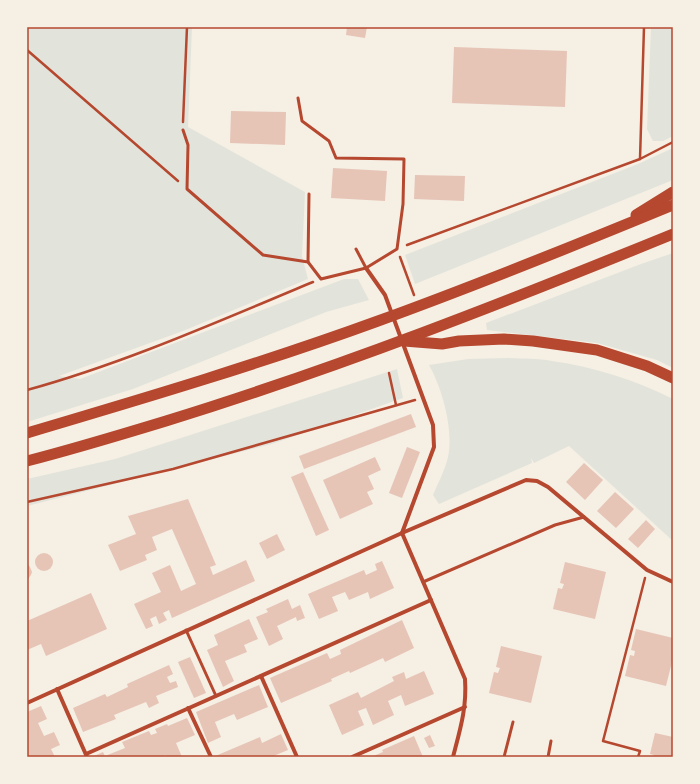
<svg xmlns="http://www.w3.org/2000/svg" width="700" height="784" font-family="'Sofia Sans Condensed',sans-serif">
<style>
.green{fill:#e2e4dc}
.building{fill:#e6c5b7}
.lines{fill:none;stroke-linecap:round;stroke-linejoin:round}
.path{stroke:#b5482f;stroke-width:2.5}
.service{stroke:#b5482f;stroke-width:3}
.minor{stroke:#b5482f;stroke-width:4}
.trunk{stroke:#b5482f;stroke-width:11}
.neatline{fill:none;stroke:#b5482f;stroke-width:1.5}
</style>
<rect width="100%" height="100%" fill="#f6efe4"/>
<g class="green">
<polygon points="27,27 192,27 188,127 305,192 302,256 308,279 183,331 59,376 80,379 344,279 358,279 369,300 326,312 133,389 27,422"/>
<polygon points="651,27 673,27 673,136 663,141 653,141 647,129"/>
<polygon points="673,148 673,180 415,284 405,255 638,164"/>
<polygon points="673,253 673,368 657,360 597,343 487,330 486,323 641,264"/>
<path d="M509,358c14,1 29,0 43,3 42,6 84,19 121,38v142l-104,-95 -35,17 -3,-5 1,5 -93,41 -6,-9c5,-12 12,-25 15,-38 6,-27 -6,-69 -19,-92l39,-6z"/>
<polygon points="397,369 403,398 272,444 27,506 27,479 115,459"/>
</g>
<g class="building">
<polygon points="347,27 367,27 365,38 346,35"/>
<polygon points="454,47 567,51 565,107 452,103"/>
<polygon points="231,111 286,112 285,145 230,143"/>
<polygon points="333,168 387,171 385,201 331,198"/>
<polygon points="415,175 465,176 464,201 414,199"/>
<polygon points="411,414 416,427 304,469 299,456"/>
<polygon points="407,447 420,452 402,498 389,493"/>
<polygon points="375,457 381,470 368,476 374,489 367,492 373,504 340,519 323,480"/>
<polygon points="584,463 603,480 585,500 566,482"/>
<polygon points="303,472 329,530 316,536 291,477"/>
<polygon points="615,492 634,509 616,528 597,511"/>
<polygon points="188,499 216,565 210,567 213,575 246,560 255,581 172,618 169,610 163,613 167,620 159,624 156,616 150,619 153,626 146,629 134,604 161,592 152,573 170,565 181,591 196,584 172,529 152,537 157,550 145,555 147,560 120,571 108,545 136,534 128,516"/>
<polygon points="646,520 655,529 638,548 628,539"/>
<polygon points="277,534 285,550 267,559 259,543"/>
<circle cx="44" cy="562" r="9"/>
<polygon points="382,561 394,588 370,599 368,592 349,600 345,592 332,597 338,611 319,619 308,594 364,570 366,575 377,570 375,564"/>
<polygon points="565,562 606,572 595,619 553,609 558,588 562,589 564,584 560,583"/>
<polygon points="27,563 30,567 32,572 31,575 27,580"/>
<polygon points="91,593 107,629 46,656 41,644 27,650 27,621"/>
<polygon points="288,599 292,609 300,605 305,618 297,621 296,617 277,626 283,639 269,646 256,617 268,612 266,609"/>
<polygon points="249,619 258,639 244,645 247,652 225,661 234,681 223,687 207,650 218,645 214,635"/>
<polygon points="402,620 414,648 385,662 383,658 350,673 349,671 331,679 332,681 281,703 270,678 327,653 330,659 341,654 340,650"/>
<polygon points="636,629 673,638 673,658 666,686 625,676 630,655 634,656 635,651 631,650"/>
<polygon points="501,646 542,656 531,703 489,693 494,672 498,673 500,668 496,667"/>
<polygon points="190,657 206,693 194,698 178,662"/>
<polygon points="169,665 173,674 167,677 170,683 176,681 178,687 156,696 159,703 149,708 146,702 114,715 116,719 83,732 73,708 105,694 107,697 128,687 127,684"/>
<polygon points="424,671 434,694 405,706 401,695 388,701 394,715 373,725 366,708 358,711 364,725 342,735 329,705 358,692 361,698 394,681 392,677 404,672 406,679"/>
<polygon points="259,685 268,707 237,720 234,714 215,722 221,737 208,743 196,712"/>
<polygon points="41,706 47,719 38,723 44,736 54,732 60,745 51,749 55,757 27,757 27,712"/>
<polygon points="187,718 195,735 176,743 182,757 167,757 166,755 160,757 92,757 103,752 105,756 125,748 122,742 149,731 151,735 157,733 155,729 167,724 168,726"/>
<polygon points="655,733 673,737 673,757 653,757 654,755 650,754"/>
<polygon points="281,734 288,750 271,757 213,757 260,737 262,743"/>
<polygon points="430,735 435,746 429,748 424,738"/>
<polygon points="414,736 423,757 371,757 383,752 382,750"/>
</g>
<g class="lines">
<g class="path">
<polyline points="27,50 178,181"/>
<polyline points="183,122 187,27"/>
<polyline points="640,159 644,27"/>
<polyline points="407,245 640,159 673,142"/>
<polyline points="400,257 414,295"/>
<polyline points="389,373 396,405"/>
<path d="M27,390c98,-27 192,-69 286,-108"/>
<polyline points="27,502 173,469 415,400"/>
<polyline points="638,757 640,751 603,741 645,578"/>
</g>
<g class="service">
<polyline points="298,98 302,121 329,141 336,158 404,159 403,204 397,249 366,268 356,249"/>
<polyline points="183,130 188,145 187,189 263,255 308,262 321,279 366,268"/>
<polyline points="308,262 309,194"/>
<polyline points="423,582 555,525 584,517"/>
<polyline points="186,630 216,696"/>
<polyline points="504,757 513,722"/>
<polyline points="548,757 551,741"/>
</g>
<g class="minor">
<polyline points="366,268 385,295 433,425 434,447 402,533"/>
<path d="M402,533l63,146c2,29 -5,51 -12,78"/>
<polyline points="261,676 297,757"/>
<polyline points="57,689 87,757"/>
<polyline points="27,703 402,533 526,480 537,481 548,487 647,570 673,582"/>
<polyline points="188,708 211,757"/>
<polyline points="86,754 431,600"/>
<polyline points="352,757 465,707"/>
</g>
<g class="trunk">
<polyline points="636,215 673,192"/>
<polyline points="404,341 442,344 459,341 504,339 533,341 597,350 647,366 673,378"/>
<path d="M27,433c118,-35 236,-70 351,-112 99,-36 198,-76 295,-116"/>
<path d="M27,461c47,-12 93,-26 139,-40 172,-53 340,-119 507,-187"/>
</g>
</g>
<rect width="700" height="784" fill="none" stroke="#f6efe4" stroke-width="56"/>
<rect x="28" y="28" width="644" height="728" class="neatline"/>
</svg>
